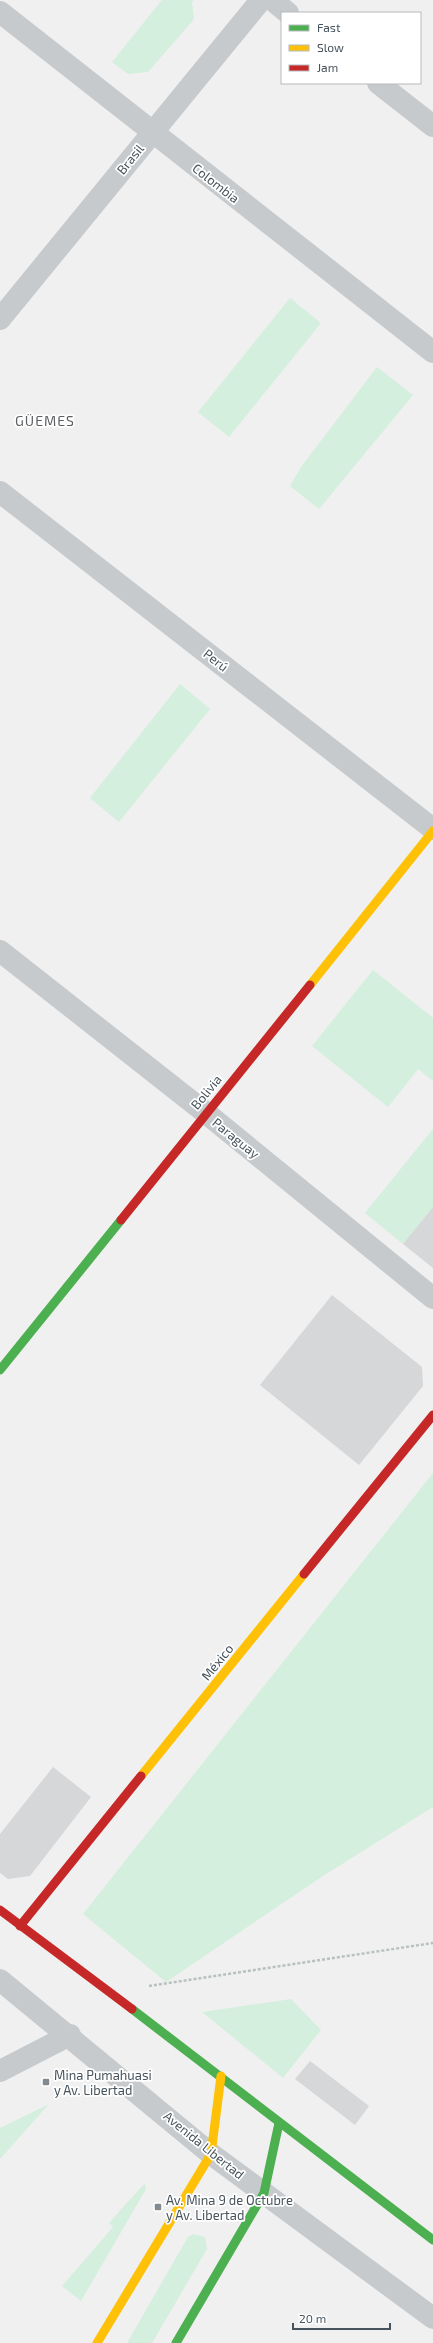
<svg xmlns="http://www.w3.org/2000/svg" width="433" height="2343" font-family="'Exo 2',sans-serif">
<style>
.green{fill:#d4efdd}
.building{fill:#d6d7d8}
.lines{fill:none;stroke-linecap:round;stroke-linejoin:round}
.path{stroke:#b7c2be;stroke-width:2.5;stroke-dasharray:3 2;stroke-linecap:butt}
.street{stroke:#c7cacc;stroke-width:22}
.fast{stroke:#4caf50;stroke-width:9}
.slow{stroke:#ffc107;stroke-width:9}
.jam{stroke:#c62828;stroke-width:9}
.poi-dot{fill:#828a90;stroke:#fff;stroke-width:1.5}
.labels{text-anchor:middle;stroke-width:3.5;stroke-linejoin:round;paint-order:stroke}
.street-label{font-size:13px;fill:#47535c;stroke:#fff}
.poi-label{font-size:13px;fill:#47535c;stroke:#fff;text-anchor:start}
.neighbourhood-label{font-size:14px;letter-spacing:1px;fill:#5b5f63;stroke:#fff}
</style>
<rect width="100%" height="100%" fill="#f0f0f0"/>
<g class="green">
<polygon points="162,0 194,0 192,2 194,19 148,72 128,74 112,62"/>
<polygon points="290,298 321,323 229,437 198,412"/>
<polygon points="377,367 413,395 319,509 290,486 301,467"/>
<polygon points="180,684 210,709 119,822 90,798"/>
<polygon points="373,970 433,1018 433,1081 418,1069 388,1107 312,1046"/>
<polygon points="433,1129 433,1207 403,1244 365,1213"/>
<polygon points="433,1473 433,1807 323,1876 166,1982 83,1914"/>
<polygon points="291,1999 321,2030 283,2078 202,2012"/>
<polygon points="49,2104 0,2159 0,2128"/>
<polygon points="145,2183 146,2189 81,2301 62,2286 113,2227 109,2223"/>
<polygon points="193,2234 205,2237 207,2249 152,2343 127,2343 188,2237"/>
</g>
<g class="building">
<polygon points="433,1207 433,1268 403,1244"/>
<polygon points="332,1295 422,1367 423,1386 359,1465 260,1385"/>
<polygon points="53,1767 91,1797 30,1876 8,1879 0,1873 0,1834"/>
<polygon points="310,2061 369,2106 355,2125 295,2079"/>
</g>
<g class="lines">
<polyline class="path" points="149,1986 433,1943"/>
<g class="street">
<polyline points="272,0 288,13"/>
<polyline points="0,12 433,352"/>
<polyline points="378,83 433,126"/>
<polyline points="0,319 261,0"/>
<polyline points="0,492 433,829"/>
<polyline points="0,951 206,1113 433,1298"/>
<polyline points="0,1980 211,2154 433,2318"/>
<polyline points="0,2071 70,2035"/>
</g>
<g class="fast">
<polyline points="0,1370 121,1220"/>
<polyline points="132,2009 433,2240"/>
<polyline points="176,2343 264,2193 279,2123"/>
</g>
<g class="slow">
<polyline points="310,985 433,831"/>
<polyline points="141,1776 304,1574"/>
<polyline points="97,2343 211,2154 221,2076"/>
</g>
<g class="jam">
<polyline points="121,1220 310,985"/>
<polyline points="304,1574 433,1415"/>
<polyline points="0,1910 132,2009"/>
<polyline points="20,1926 141,1776"/>
</g>
</g>
<g class="poi-dot">
<rect x="42" y="2078" width="8" height="8" rx="2"/>
<rect x="154" y="2203" width="8" height="8" rx="2"/>
</g>
<g class="labels">
<g class="street-label">
<text transform="translate(130 159) rotate(-51)" y="5">Brasil</text>
<text transform="translate(216 183) rotate(38)" y="5">Colombia</text>
<text transform="translate(216 660) rotate(38)" y="5">Perú</text>
<text transform="translate(206 1092) rotate(-51)" y="5">Bolivia</text>
<text transform="translate(236 1138) rotate(39)" y="5">Paraguay</text>
<text transform="translate(217 1662) rotate(-51)" y="5">México</text>
<text transform="translate(204 2145) rotate(39)" y="5">Avenida Libertad</text>
</g>
<g class="poi-label">
<text x="54" y="2080">Mina Pumahuasi<tspan x="54" dy="15">y Av. Libertad</tspan></text>
<text x="166" y="2205">Av. Mina 9 de Octubre<tspan x="166" dy="15">y Av. Libertad</tspan></text>
</g>
<g class="neighbourhood-label">
<text x="45" y="426">GÜEMES</text>
</g>
</g>
<rect x="281" y="12" width="140" height="72" fill="#ffffff" stroke="#b5babe"/>
<rect x="289" y="25" width="20" height="6" fill="#4caf50" stroke="#b5babe"/>
<text x="317" y="32" font-size="12" fill="#47535c">Fast</text>
<rect x="289" y="45" width="20" height="6" fill="#ffc107" stroke="#b5babe"/>
<text x="317" y="52" font-size="12" fill="#47535c">Slow</text>
<rect x="289" y="65" width="20" height="6" fill="#c62828" stroke="#b5babe"/>
<text x="317" y="72" font-size="12" fill="#47535c">Jam</text>
<path d="M293 2323v6h97v-6" fill="none" stroke="#47535c" stroke-width="2"/>
<text x="299" y="2323" font-size="12" fill="#47535c" stroke="#ffffff" stroke-width="3" paint-order="stroke">20 m</text>
</svg>
